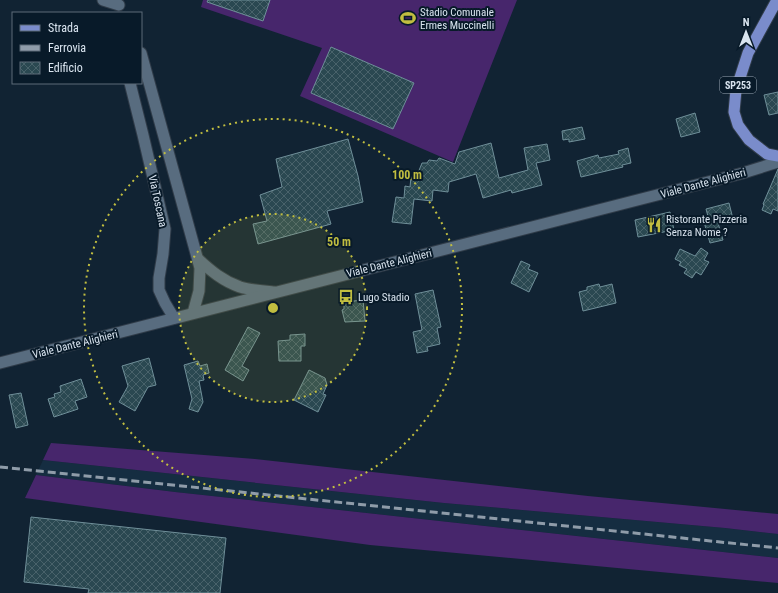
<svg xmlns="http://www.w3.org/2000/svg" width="778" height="593" font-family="'Roboto Condensed',sans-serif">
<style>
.built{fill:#152d41}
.grass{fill:#47266c}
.building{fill:url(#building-cross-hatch);stroke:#6f8f99}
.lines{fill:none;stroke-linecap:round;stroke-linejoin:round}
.minor-casing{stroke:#303c49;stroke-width:13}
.tertiary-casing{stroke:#303c49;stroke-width:13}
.primary-casing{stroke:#303c49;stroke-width:13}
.minor{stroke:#586c7f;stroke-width:11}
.tertiary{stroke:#586c7f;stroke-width:11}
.primary{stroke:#7a8ccb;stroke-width:11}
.rail{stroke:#8f9ca9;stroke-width:3;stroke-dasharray:8 4;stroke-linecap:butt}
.ring{fill:none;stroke:#c1be40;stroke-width:2;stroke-dasharray:2 4}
.labels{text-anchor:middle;stroke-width:4;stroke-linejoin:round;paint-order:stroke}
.shield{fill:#081a29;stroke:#9aa7b4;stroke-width:1}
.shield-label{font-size:10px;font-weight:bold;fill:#d9e4ef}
.poi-label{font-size:11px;fill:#d9e4ef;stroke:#081a29;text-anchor:start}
.street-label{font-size:11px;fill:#d9e4ef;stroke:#081a29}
.centre{fill:#c1be40;stroke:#081a29;stroke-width:2}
.ring-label{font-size:12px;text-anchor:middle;font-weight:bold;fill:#c1be40;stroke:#081a29;stroke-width:4;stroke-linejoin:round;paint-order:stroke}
</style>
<defs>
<pattern id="building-cross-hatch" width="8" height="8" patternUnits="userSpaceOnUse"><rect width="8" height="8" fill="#2a4851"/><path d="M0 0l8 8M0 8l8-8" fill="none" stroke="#48626a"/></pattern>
</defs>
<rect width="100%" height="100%" fill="#112333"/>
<polygon class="built" points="43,460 444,503 725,528 778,534 778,558 175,492 36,475"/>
<g class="grass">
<polygon points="203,0 517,0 453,162 300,96 322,48 201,7"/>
<polygon points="51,443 255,459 588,496 778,514 778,534 725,528 444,503 43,460"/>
<polygon points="36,475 175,492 778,558 778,583 370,545 25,498"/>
</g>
<g class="building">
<polygon points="208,0 270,0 263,21 207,2"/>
<polygon points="331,47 414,83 393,129 311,93"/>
<polygon points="778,92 778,113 769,115 764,95"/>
<polygon points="695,113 700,132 681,137 676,119"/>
<polygon points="582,127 585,139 569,142 569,139 563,140 562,131"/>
<polygon points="348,139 358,176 363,202 327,211 331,224 258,244 253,224 267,221 260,195 282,187 276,159"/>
<polygon points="491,143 499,178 528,170 524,148 547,144 550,160 536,163 542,185 512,193 511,190 483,198 476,174 449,182 448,192 433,190 432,201 414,199 411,224 392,222 396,197 404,198 405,186 410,187 411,177 416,178 422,163 427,163 429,160 437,161 439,158 455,164 459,152"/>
<polygon points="628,148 631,163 622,165 623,167 581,177 577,161 598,155 599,158 619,154 618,151"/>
<polygon points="778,169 778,211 773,209 771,214 762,210 764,205 763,204"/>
<polygon points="729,203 733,219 718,223 723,240 710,243 704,222 709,220 706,209"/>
<polygon points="670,212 674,230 638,237 635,220"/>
<polygon points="701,248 708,253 704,260 709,262 701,275 696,272 692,278 684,273 687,269 679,265 681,262 675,259 680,249 695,256"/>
<polygon points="521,261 530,265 528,269 538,273 529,292 511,283"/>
<polygon points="599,284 600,287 612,284 616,303 583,311 579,292 587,290 587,287"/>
<polygon points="433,290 441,327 437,328 440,344 427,347 428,351 417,353 413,332 422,330 415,294"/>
<polygon points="363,300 365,321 345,322 342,310 344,309 344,302"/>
<polygon points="248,327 260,333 242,366 249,370 243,381 225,370"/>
<polygon points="305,334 305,346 301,346 301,361 279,361 278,341 290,340 290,335"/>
<polygon points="149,358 156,385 148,387 135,411 119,402 128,386 122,366"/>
<polygon points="198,361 200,366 207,364 209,373 203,375 204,380 199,381 203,402 198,412 189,409 192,399 184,365"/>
<polygon points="309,370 325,378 327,385 323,394 326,395 318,412 294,400"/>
<polygon points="81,379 87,397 75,401 78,409 54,417 48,399 55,397 54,394 61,392 60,386"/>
<polygon points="21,393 28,425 16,428 9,395"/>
<polygon points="31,517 226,538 220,593 88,593 89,589 24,582"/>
</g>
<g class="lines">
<defs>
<g id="minor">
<polyline points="103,0 119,5"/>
<polyline points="141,53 200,268 199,291 193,313"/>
<polyline points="130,83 143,135 165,229 163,254 159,278 159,290 165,303 174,318"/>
<path d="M198,259c13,12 25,22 42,28 10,3 23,4 34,5"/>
</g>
<polyline id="tertiary" points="0,363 743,173 778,162"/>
<polyline id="primary" points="777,0 748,53 736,90 734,112 738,125 749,140 767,154 778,156"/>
</defs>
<use href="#minor" class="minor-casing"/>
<use href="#tertiary" class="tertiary-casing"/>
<use href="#primary" class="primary-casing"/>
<use href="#minor" class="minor"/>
<use href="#tertiary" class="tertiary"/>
<use href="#primary" class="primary"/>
<polyline class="rail" points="0,467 778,548"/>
</g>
<circle cx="273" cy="308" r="94" fill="#c1be40" fill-opacity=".12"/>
<g class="ring">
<circle cx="273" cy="308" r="94"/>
<circle cx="273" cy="308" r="189"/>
</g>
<defs>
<symbol id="stadium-bare" viewBox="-9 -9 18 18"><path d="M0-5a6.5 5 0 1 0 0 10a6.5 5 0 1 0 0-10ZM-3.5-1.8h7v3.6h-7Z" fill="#c1be40" stroke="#081a29" stroke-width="2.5" paint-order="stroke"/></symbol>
<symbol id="restaurant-bare" viewBox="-9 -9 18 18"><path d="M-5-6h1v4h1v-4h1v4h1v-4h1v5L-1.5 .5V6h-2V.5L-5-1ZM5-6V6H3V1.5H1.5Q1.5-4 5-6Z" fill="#c1be40" stroke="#081a29" stroke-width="2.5" paint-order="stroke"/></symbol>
<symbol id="bus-bare" viewBox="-9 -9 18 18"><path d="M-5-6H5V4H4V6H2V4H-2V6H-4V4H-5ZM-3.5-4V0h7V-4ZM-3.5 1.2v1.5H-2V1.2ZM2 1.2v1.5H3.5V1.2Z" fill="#c1be40" stroke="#081a29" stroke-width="2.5" paint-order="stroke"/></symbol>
</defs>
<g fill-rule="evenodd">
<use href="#stadium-bare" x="397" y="7" width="22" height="22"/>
<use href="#restaurant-bare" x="643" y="214" width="22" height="22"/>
<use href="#bus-bare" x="335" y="286" width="22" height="22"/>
</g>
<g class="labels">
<rect class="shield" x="720" y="77" width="36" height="16" rx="3"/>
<g class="shield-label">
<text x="738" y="89">SP253</text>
</g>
<g class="poi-label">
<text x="420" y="16">Stadio Comunale<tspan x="420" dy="13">Ermes Muccinelli</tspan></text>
<text x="666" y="223">Ristorante Pizzeria<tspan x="666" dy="13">Senza Nome ?</tspan></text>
<text x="358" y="301">Lugo Stadio</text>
</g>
<g class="street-label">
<text transform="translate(703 183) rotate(-15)" y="4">Viale Dante Alighieri</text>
<text transform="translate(158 201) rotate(78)" y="4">Via Toscana</text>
<text transform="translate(389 263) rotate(-14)" y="4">Viale Dante Alighieri</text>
<text transform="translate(75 344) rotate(-14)" y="4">Viale Dante Alighieri</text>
</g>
</g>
<circle cx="273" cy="308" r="6" class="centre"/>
<g class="ring-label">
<text x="407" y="179">100 m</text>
<text x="339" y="246">50 m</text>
</g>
<rect x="12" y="12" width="130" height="72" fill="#081a29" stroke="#5c6b78"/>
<rect x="20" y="25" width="20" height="6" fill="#7a8ccb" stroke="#5c6b78"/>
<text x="48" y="32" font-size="12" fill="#d9e4ef">Strada</text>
<rect x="20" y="45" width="20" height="6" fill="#8f9ca9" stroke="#5c6b78"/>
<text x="48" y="52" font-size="12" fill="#d9e4ef">Ferrovia</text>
<rect x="20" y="62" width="20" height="12" fill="url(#building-cross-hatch)" stroke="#5c6b78"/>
<text x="48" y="72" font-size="12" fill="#d9e4ef">Edificio</text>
<g transform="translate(746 32)" stroke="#081a29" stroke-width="3" paint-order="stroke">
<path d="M0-3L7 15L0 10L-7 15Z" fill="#d9e4ef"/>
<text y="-6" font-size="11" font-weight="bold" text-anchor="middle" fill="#d9e4ef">N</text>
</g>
</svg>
